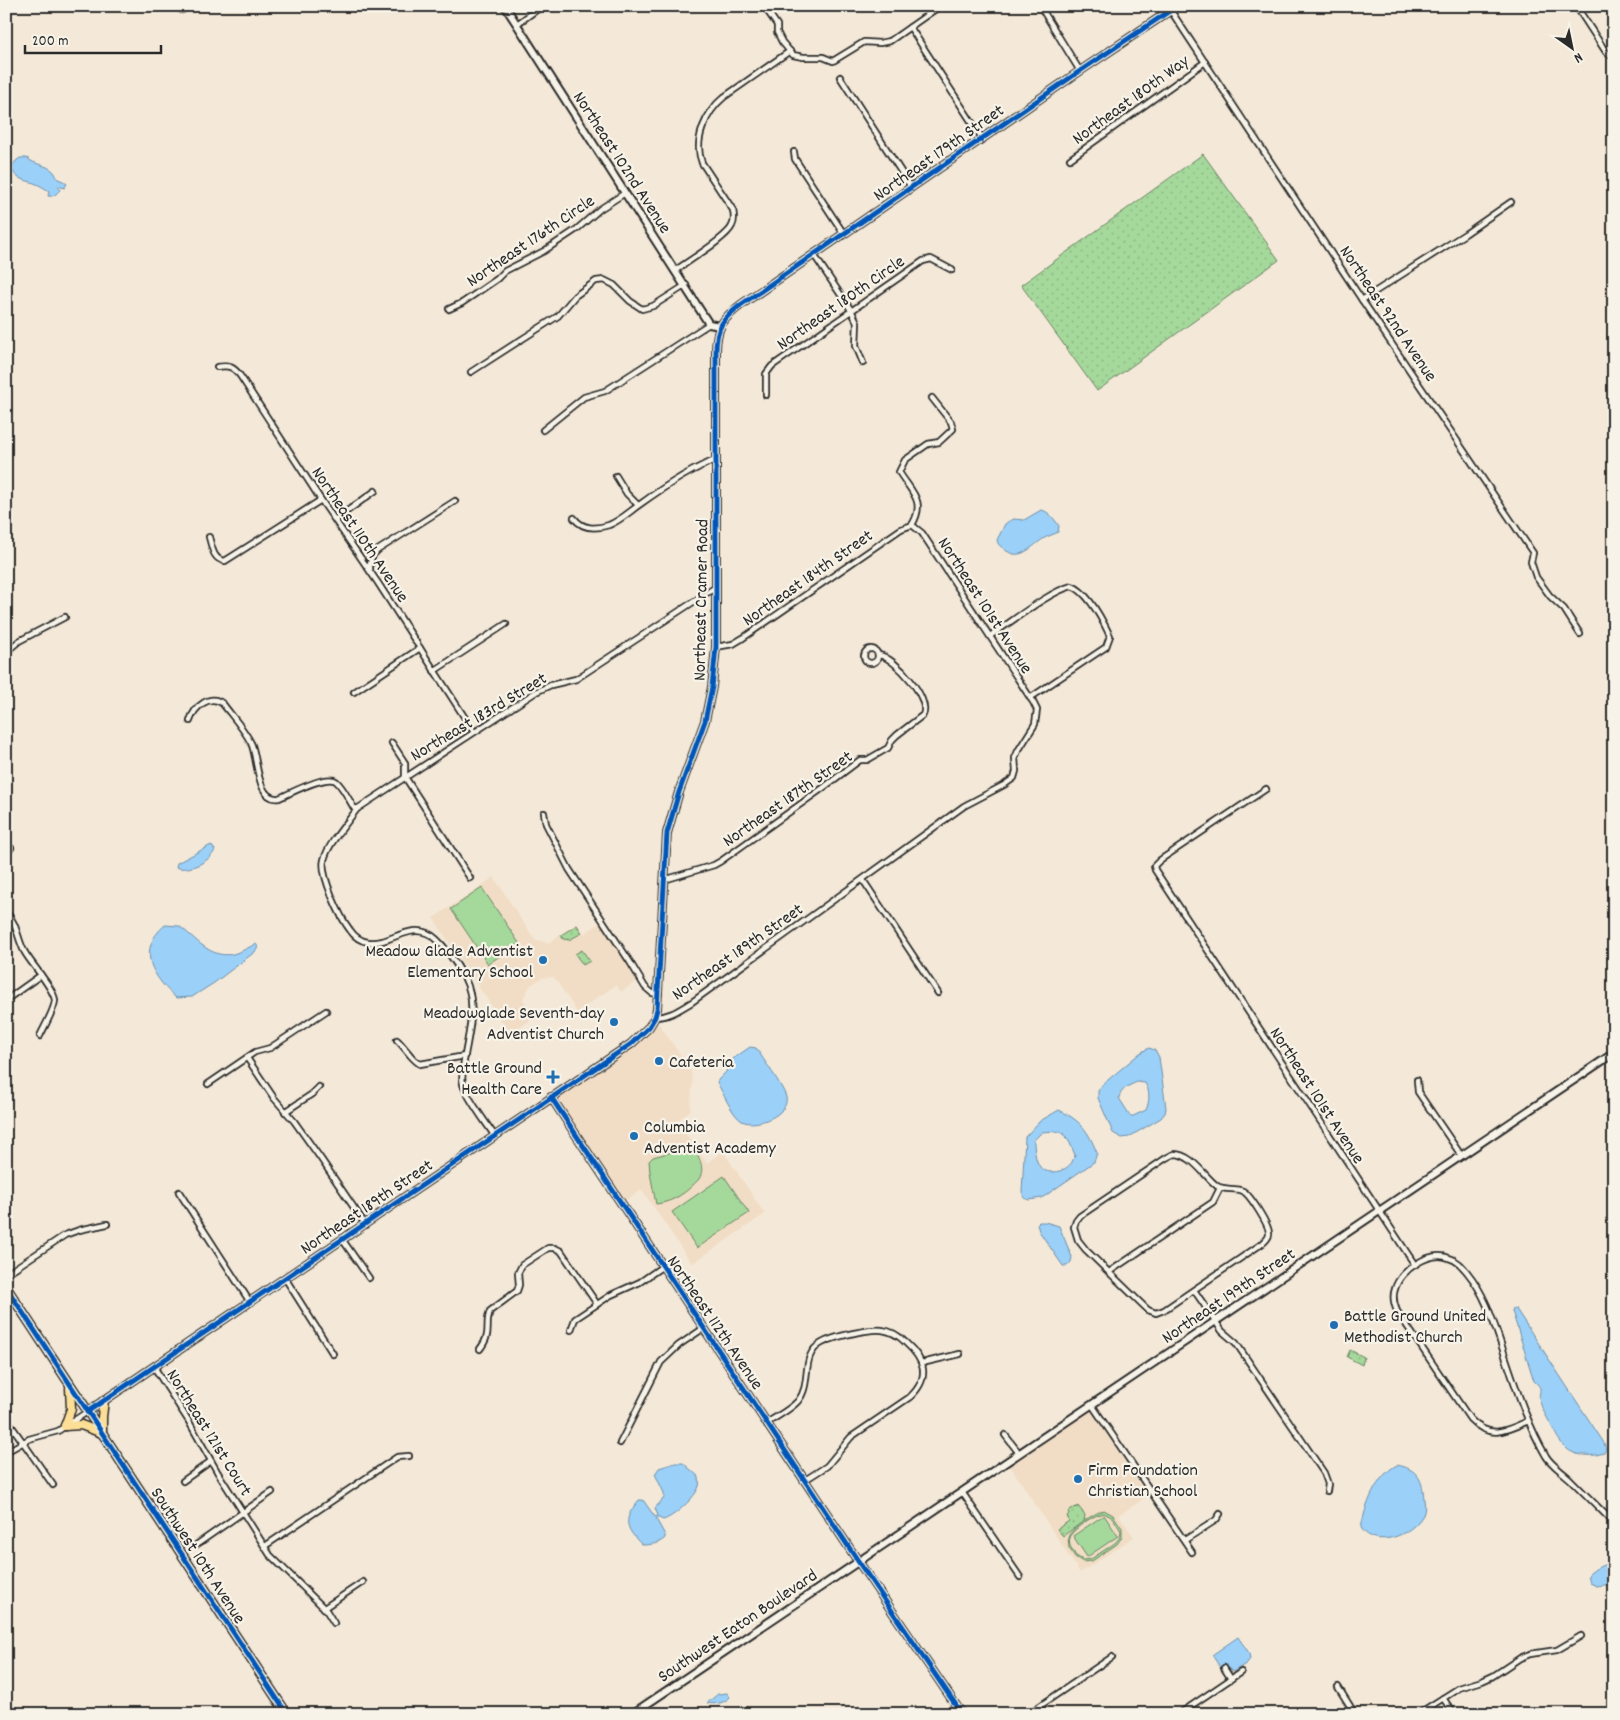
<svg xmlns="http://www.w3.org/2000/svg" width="1620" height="1720" font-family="Dekko,sans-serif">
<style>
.built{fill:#f1ddc5}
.grass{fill:url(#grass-dots);stroke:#688263}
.garden{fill:#a5d99b;stroke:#688263;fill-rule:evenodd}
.water{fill:#9bd0f9;stroke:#6e8ea7;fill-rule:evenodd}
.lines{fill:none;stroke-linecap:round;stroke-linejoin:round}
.street-casing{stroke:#2b2b2b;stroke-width:8}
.secondary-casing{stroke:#2b2b2b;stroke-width:10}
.highway-casing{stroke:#2b2b2b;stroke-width:11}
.street{stroke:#f7f3e8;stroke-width:4.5}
.secondary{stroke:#f7f3e8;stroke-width:6}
.highway{stroke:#fdde96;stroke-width:8}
.cycleway-casing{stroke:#f7f3e8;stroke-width:8}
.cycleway{stroke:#0057b8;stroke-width:5}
.poi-dot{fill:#1f6fb2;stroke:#f7f3e8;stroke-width:2}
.labels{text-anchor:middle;stroke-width:4.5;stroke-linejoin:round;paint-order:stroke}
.street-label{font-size:18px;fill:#2b2b2b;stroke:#f7f3e8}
.poi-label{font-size:18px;fill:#2b2b2b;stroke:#f7f3e8;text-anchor:start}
</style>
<defs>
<pattern id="grass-dots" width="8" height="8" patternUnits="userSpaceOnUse" patternTransform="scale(1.25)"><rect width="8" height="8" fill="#a5d99b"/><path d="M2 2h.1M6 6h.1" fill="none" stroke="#8eba86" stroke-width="1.8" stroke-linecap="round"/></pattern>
</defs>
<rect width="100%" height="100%" fill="#f4e9d8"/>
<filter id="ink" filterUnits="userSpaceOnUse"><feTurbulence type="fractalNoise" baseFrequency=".02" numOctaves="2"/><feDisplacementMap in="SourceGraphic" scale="10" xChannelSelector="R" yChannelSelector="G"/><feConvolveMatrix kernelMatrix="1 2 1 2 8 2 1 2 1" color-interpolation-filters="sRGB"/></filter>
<g filter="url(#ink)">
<g class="built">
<polygon points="494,877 534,939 548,943 577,923 584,934 601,922 638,980 621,992 616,985 577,1012 554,977 542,978 531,985 523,999 534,1018 510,1034 433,918"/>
<polygon points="655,1023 659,1024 691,1070 693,1081 690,1111 677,1121 707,1163 723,1151 765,1214 692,1264 642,1190 623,1202 556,1099 557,1096 638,1041"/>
<polygon points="1090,1409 1148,1496 1119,1515 1134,1537 1080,1573 1008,1463"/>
</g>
<g class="grass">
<polygon points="1203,154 1279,260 1097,391 1021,285"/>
<polygon points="577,925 582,933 569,940 563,939 561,935"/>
<polygon points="582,950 590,961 583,965 575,954"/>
<polygon points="1350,1350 1364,1357 1362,1365 1347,1357"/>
<polygon points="1078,1506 1085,1515 1084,1521 1063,1536 1057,1529 1069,1521 1067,1516 1069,1514 1068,1512"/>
</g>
<g class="garden">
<polygon points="482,888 519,943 488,964 451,909"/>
<path d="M694,1146c4,12 12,21 5,33 -12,13 -25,23 -43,25l-6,-31 -1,-12 4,-4z"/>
<polygon points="724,1176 749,1213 697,1248 672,1212"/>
<path d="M1104,1510l9,5 9,13v9l-5,7 -25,17 -9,1 -8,-5 -6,-9 -1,-11c4,-9 26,-24 36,-27zM1104,1513l9,5 8,13 -1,6 -5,6 -24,16 -8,1 -7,-4 -6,-10 -1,-9c7,-10 24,-22 35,-24z"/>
<polygon points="1104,1515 1118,1536 1087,1557 1073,1536"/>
</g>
<g class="water">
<path d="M20,158h7c7,7 20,6 27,14 2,2 2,5 4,7l5,2 4,3 -3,4 -6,-2 2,4c-4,4 -6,7 -12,6l1,-5c-5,-3 -9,-6 -15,-8 -11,-4 -19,-3 -23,-16l5,-6z"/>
<path d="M1041,510c8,1 14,10 18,16l-1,6c-5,3 -11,4 -15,7 -14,9 -23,23 -39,10 -4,-3 -6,-4 -7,-9l8,-16 4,-3 5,-2 10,1z"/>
<path d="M211,845l4,5c-5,12 -27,22 -39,17l1,-4z"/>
<path d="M165,925l14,1c17,12 31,33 54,28 8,-2 16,-7 23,-10l2,3 -2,4 -42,32 -22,14 -16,1c-24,-22 -40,-48 -11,-73z"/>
<path d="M750,1047l6,1c7,11 27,38 30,49 4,18 -31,31 -44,24 -10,-6 -19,-28 -25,-39l2,-3 7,-7 3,-9 5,-5z"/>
<path d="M1149,1048l6,2 4,7 7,51 -1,5 -4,5 -32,19 -7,1 -9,-5 -15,-35v-7l4,-6 38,-32zM1137,1082l8,1c5,9 5,17 1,27l-15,7 -12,-19c2,-9 9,-12 18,-16z"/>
<path d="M1059,1110c22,11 29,20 38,43l-3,9 -52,36 -13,2 -5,-2 -2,-6 3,-55 15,-16zM1055,1131l8,2 6,8 6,14c-1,2 -2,5 -3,7 -6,10 -24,14 -32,5 -5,-7 -6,-19 -6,-27l8,-8z"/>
<polygon points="1039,1222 1045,1222 1059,1226 1072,1257 1071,1262 1067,1266 1063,1266 1039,1231 1037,1224"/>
<path d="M1513,1308l3,1 88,134 2,6 -2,4c-7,2 -11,3 -19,2 -20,0 -27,-16 -35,-32 -4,-7 -8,-14 -10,-21 -3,-11 5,-12 -6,-21l-22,-70z"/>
<path d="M675,1463h8l16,14c0,3 1,6 0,9 -3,11 -25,31 -36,34l-4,-2 -3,1 9,16v3c-6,6 -15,7 -23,7 -18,-18 -19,-26 -3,-45h4l12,17 3,-1 -3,-8 9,-10v-5l-9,-19 4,-6z"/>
<path d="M1397,1465c21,4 26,15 27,35 1,5 1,11 -1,15 -11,20 -47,35 -62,13 4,-22 15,-52 36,-63z"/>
<path d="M1614,1562v22l-18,2 -6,-4 -2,-7c7,-7 16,-11 26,-13z"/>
<polygon points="1238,1637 1249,1653 1250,1659 1247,1663 1233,1672 1227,1667 1222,1670 1212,1655"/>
<path d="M727,1693l3,4c-4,6 -16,8 -23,6l11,-9z"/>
</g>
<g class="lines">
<defs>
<g id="street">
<polyline points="173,6 182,10 192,6"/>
<polyline points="764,6 777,25 777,32 782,42 793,55 803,57 823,57 833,61 864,42 880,43 890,41 940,6"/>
<polyline points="1040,6 1080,71"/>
<polyline points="1576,6 1606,52 1610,55 1614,56"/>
<polyline points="1171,11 1362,300 1533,553 1531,562 1536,577 1550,596 1564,609 1580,634"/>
<polyline points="517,24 542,6"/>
<polyline points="910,27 982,138"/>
<polyline points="840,77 911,187"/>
<polyline points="794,152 795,159 844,234"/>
<polyline points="1070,159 1205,62"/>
<polyline points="814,255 851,310 857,322 856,346 863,363"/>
<path d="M676,270c12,-9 51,-32 56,-44 3,-5 2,-11 1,-16l-31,-47c-9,-23 4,-51 22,-66l66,-46"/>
<polyline points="1362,300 1465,234 1511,202"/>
<polyline points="449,309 462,303 497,279 505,271 544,251 577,229 600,209 625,193"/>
<path d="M217,367c13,-2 17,0 24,10l80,123 57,83 96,149"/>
<polyline points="471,372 558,316 575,296 596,281 604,280 614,285 630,301 642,309 653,306 686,285"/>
<polyline points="766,395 766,374 772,366 923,261 931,259 952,270"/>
<polyline points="543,430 584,397 605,391 709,324"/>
<polyline points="616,476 627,494 638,505"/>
<path d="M574,518c9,12 22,11 35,7 12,-5 20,-13 30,-20 22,-16 51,-36 77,-45"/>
<polyline points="336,519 375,491"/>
<path d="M912,525c14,-24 0,-32 -13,-53l6,-12 23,-16 11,-2 14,-13 -2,-7 -19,-24"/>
<path d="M209,537c3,10 4,23 16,24l96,-61"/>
<path d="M370,570c0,-10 1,-14 8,-20l77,-49"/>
<path d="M990,636c20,-13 60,-45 82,-50 16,6 31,35 38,50l-4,11 -76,51"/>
<polyline points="716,647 733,644 743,638 901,529 912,525"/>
<circle cx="871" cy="656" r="7"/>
<polyline points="6,652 19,641 65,617"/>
<polyline points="434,671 506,624"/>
<polyline points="354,692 420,648"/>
<path d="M190,721c4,-14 20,-28 33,-17 9,12 21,25 28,39 7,13 5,59 28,55 12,-5 47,-24 57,-17 7,6 13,19 18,27l3,1"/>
<polyline points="392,743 405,763 405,777 470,878"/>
<polyline points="1266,789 1160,860 1154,866 1155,870 1415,1265"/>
<path d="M357,809c-10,14 -29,35 -33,51 -4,15 16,57 26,70 4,6 11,11 18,12 21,3 38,-17 59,-9 14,5 31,33 38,46 13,26 3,55 -1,82 -1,7 -3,16 -1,23 2,11 24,40 31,51"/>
<polyline points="357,809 536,692 551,685 576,679 716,587"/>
<polyline points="544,813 546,824 569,869 630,962 645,987 652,993 659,994"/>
<polyline points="6,855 11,848"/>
<path d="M664,880l50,-15 7,-4 102,-73 37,-28h7l21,-12 4,-8 5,-5 26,-20c8,-16 -27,-57 -44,-60"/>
<polyline points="863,880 938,993"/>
<path d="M6,912c11,11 11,25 18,39 7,13 29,36 31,49 0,9 -11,27 -15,36"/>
<polyline points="6,1000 41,975"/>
<path d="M655,1017c15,0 25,-8 37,-15l272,-196 40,-21 10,-7 2,-7 -1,-13 3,-7 17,-27 2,-14 -4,-8 -111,-169 -10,-8"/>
<path d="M397,1040c8,7 14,19 23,24l45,-8"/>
<polyline points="247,1058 274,1098 294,1121 321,1159 365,1224"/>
<polyline points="1417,1080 1418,1092 1461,1155"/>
<polyline points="208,1084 255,1052 270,1048 326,1011"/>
<polyline points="285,1112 312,1094 319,1087"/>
<path d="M1174,1154c18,0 30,22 43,32 8,5 18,1 26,5 7,4 27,35 26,43 0,4 -3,6 -6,9l-99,67 -8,3 -8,-3 -62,-60 -8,-10 -4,-13 2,-6 4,-5 86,-58z"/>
<polyline points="179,1192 250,1302"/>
<polyline points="342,1239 369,1278"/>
<polyline points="1109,1272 1213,1202 1220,1188"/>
<polyline points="6,1274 65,1235 79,1230 107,1224"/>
<polyline points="285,1278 333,1354"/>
<polyline points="1194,1290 1222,1331 1236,1343 1324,1473 1328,1484 1327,1491"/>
<polyline points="571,1330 575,1319 611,1295 640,1282 663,1266"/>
<path d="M480,1349c13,-17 4,-23 10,-38l27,-20 2,-6 -1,-12 4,-8 26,-17h7l6,3 36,53"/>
<polyline points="922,1363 960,1354"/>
<polyline points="154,1367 188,1420 218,1473 270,1555 326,1610 334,1623"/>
<polyline points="1092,1405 1192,1552"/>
<polyline points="6,1418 53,1485"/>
<path d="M1528,1421c-22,10 -38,19 -58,-2l-73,-108c-3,-7 -5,-14 -2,-22 5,-19 35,-39 54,-31 8,2 13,8 18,14 18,22 26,48 35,75 13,37 24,75 44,109 5,9 17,16 25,24 14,14 28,28 43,43"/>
<path d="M767,1423c10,-7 23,-13 31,-22 15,-18 1,-46 24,-58 11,-6 48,-15 60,-13 9,1 17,6 23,12 20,18 26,35 5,55l-59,40 -24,29 -22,14"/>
<polyline points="1005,1435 1019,1453"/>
<polyline points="620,1443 661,1362 679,1345 704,1328"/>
<polyline points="6,1452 29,1439 58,1431 87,1412"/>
<polyline points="183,1481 211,1461"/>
<polyline points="962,1492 1020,1577"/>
<polyline points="1185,1540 1216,1520 1220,1514"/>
<polyline points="196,1545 272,1492"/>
<polyline points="265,1546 397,1457 409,1456"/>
<polyline points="324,1608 363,1582"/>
<polyline points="1224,1668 1231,1679"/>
<polyline points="1338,1687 1355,1714"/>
<polyline points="1443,1698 1454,1714"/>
<polyline points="1028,1714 1112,1657"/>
<polyline points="1179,1714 1241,1672"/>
<polyline points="1418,1714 1459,1688 1482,1681 1493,1676 1520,1658 1530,1654 1557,1650 1581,1636"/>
</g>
<g id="secondary">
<polyline points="505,6 709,324 720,326"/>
<polyline points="551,1097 858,1561 962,1714"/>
<path d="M87,1412l544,-368 18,-17 6,-10 2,-8 10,-176 12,-41 26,-71 7,-34 4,-40v-296c0,-24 7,-33 26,-47l338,-233 97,-65"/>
<polyline points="632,1714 1614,1053"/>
</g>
<g id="highway">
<polyline points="6,1287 287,1714"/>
<polyline points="65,1426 71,1409 70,1388"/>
<polyline points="65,1426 81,1425 102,1433"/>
<polyline points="102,1433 102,1417 104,1400"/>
</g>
</defs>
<use href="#street" class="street-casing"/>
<use href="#secondary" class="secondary-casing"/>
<use href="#highway" class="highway-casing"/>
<use href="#street" class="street"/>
<use href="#secondary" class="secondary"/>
<use href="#highway" class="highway"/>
<defs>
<g id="cycleway">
<polyline points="551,1097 858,1561 962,1714"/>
<polyline points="6,1287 287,1714"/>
<path d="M87,1412l544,-368 18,-17 6,-10 2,-8 10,-176 12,-41 26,-71 7,-34 4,-40v-296c0,-24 7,-33 26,-47l338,-233 97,-65"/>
</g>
</defs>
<use href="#cycleway" class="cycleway-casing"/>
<use href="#cycleway" class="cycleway"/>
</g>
</g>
<g class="poi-dot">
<circle cx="543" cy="960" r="5"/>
<circle cx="614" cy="1022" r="5"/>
<circle cx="659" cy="1061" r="5"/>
<path d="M550.5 1069.5h5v5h5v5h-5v5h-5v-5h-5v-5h5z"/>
<circle cx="634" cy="1136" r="5"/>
<circle cx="1334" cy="1325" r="5"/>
<circle cx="1078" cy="1479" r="5"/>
</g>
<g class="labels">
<g class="street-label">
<text transform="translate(1130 99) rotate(-36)" y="6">Northeast 180th Way</text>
<text transform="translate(938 152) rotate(-35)" y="6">Northeast 179th Street</text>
<text transform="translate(623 162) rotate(57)" y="6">Northeast 102nd Avenue</text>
<text transform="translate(530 240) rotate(-34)" y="6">Northeast 176th Circle</text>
<text transform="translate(840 302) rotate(-35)" y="6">Northeast 180th Circle</text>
<text transform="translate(1389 313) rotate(56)" y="6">Northeast 92nd Avenue</text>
<text transform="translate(361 534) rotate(56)" y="6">Northeast 110th Avenue</text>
<text transform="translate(807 577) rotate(-35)" y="6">Northeast 184th Street</text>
<text transform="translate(700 600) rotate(-89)" y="6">Northeast Cramer Road</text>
<text transform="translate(986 605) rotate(57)" y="6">Northeast 101st Avenue</text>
<text transform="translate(478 716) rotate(-31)" y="6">Northeast 183rd Street</text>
<text transform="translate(787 798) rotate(-35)" y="6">Northeast 187th Street</text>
<text transform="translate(737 951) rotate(-35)" y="6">Northeast 189th Street</text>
<text transform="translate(1318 1095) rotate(57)" y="6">Northeast 101st Avenue</text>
<text transform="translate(366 1206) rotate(-34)" y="6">Northeast 189th Street</text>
<text transform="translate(1228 1295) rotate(-34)" y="6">Northeast 199th Street</text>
<text transform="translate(716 1322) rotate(56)" y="6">Northeast 112th Avenue</text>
<text transform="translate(210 1432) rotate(58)" y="6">Northeast 121st Court</text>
<text transform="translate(199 1555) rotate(57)" y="6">Southwest 10th Avenue</text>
<text transform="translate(737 1625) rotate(-34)" y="6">Southwest Eaton Boulevard</text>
</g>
<g class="poi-label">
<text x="533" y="956" text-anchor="end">Meadow Glade Adventist<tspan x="533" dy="21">Elementary School</tspan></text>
<text x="604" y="1018" text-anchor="end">Meadowglade Seventh-day<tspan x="604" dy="21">Adventist Church</tspan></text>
<text x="669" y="1067">Cafeteria</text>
<text x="542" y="1073" text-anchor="end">Battle Ground<tspan x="542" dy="21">Health Care</tspan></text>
<text x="644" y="1132">Columbia<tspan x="644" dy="21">Adventist Academy</tspan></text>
<text x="1344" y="1321">Battle Ground United<tspan x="1344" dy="21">Methodist Church</tspan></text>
<text x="1088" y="1475">Firm Foundation<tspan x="1088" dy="21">Christian School</tspan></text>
</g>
</g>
<rect width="1620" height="1720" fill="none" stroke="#f7f3e8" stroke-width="25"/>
<rect x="12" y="12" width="1595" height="1695" fill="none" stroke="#2b2b2b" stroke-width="2" filter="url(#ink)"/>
<g transform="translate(1572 48) rotate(147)" stroke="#f7f3e8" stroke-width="4" paint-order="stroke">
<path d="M0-4L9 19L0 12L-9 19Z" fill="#2b2b2b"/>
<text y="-8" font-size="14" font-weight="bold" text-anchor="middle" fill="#2b2b2b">N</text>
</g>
<path d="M25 45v8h136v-8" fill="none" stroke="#2b2b2b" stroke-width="2.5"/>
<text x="32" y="45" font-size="15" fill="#2b2b2b" stroke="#f7f3e8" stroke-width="4" paint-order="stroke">200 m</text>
</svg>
